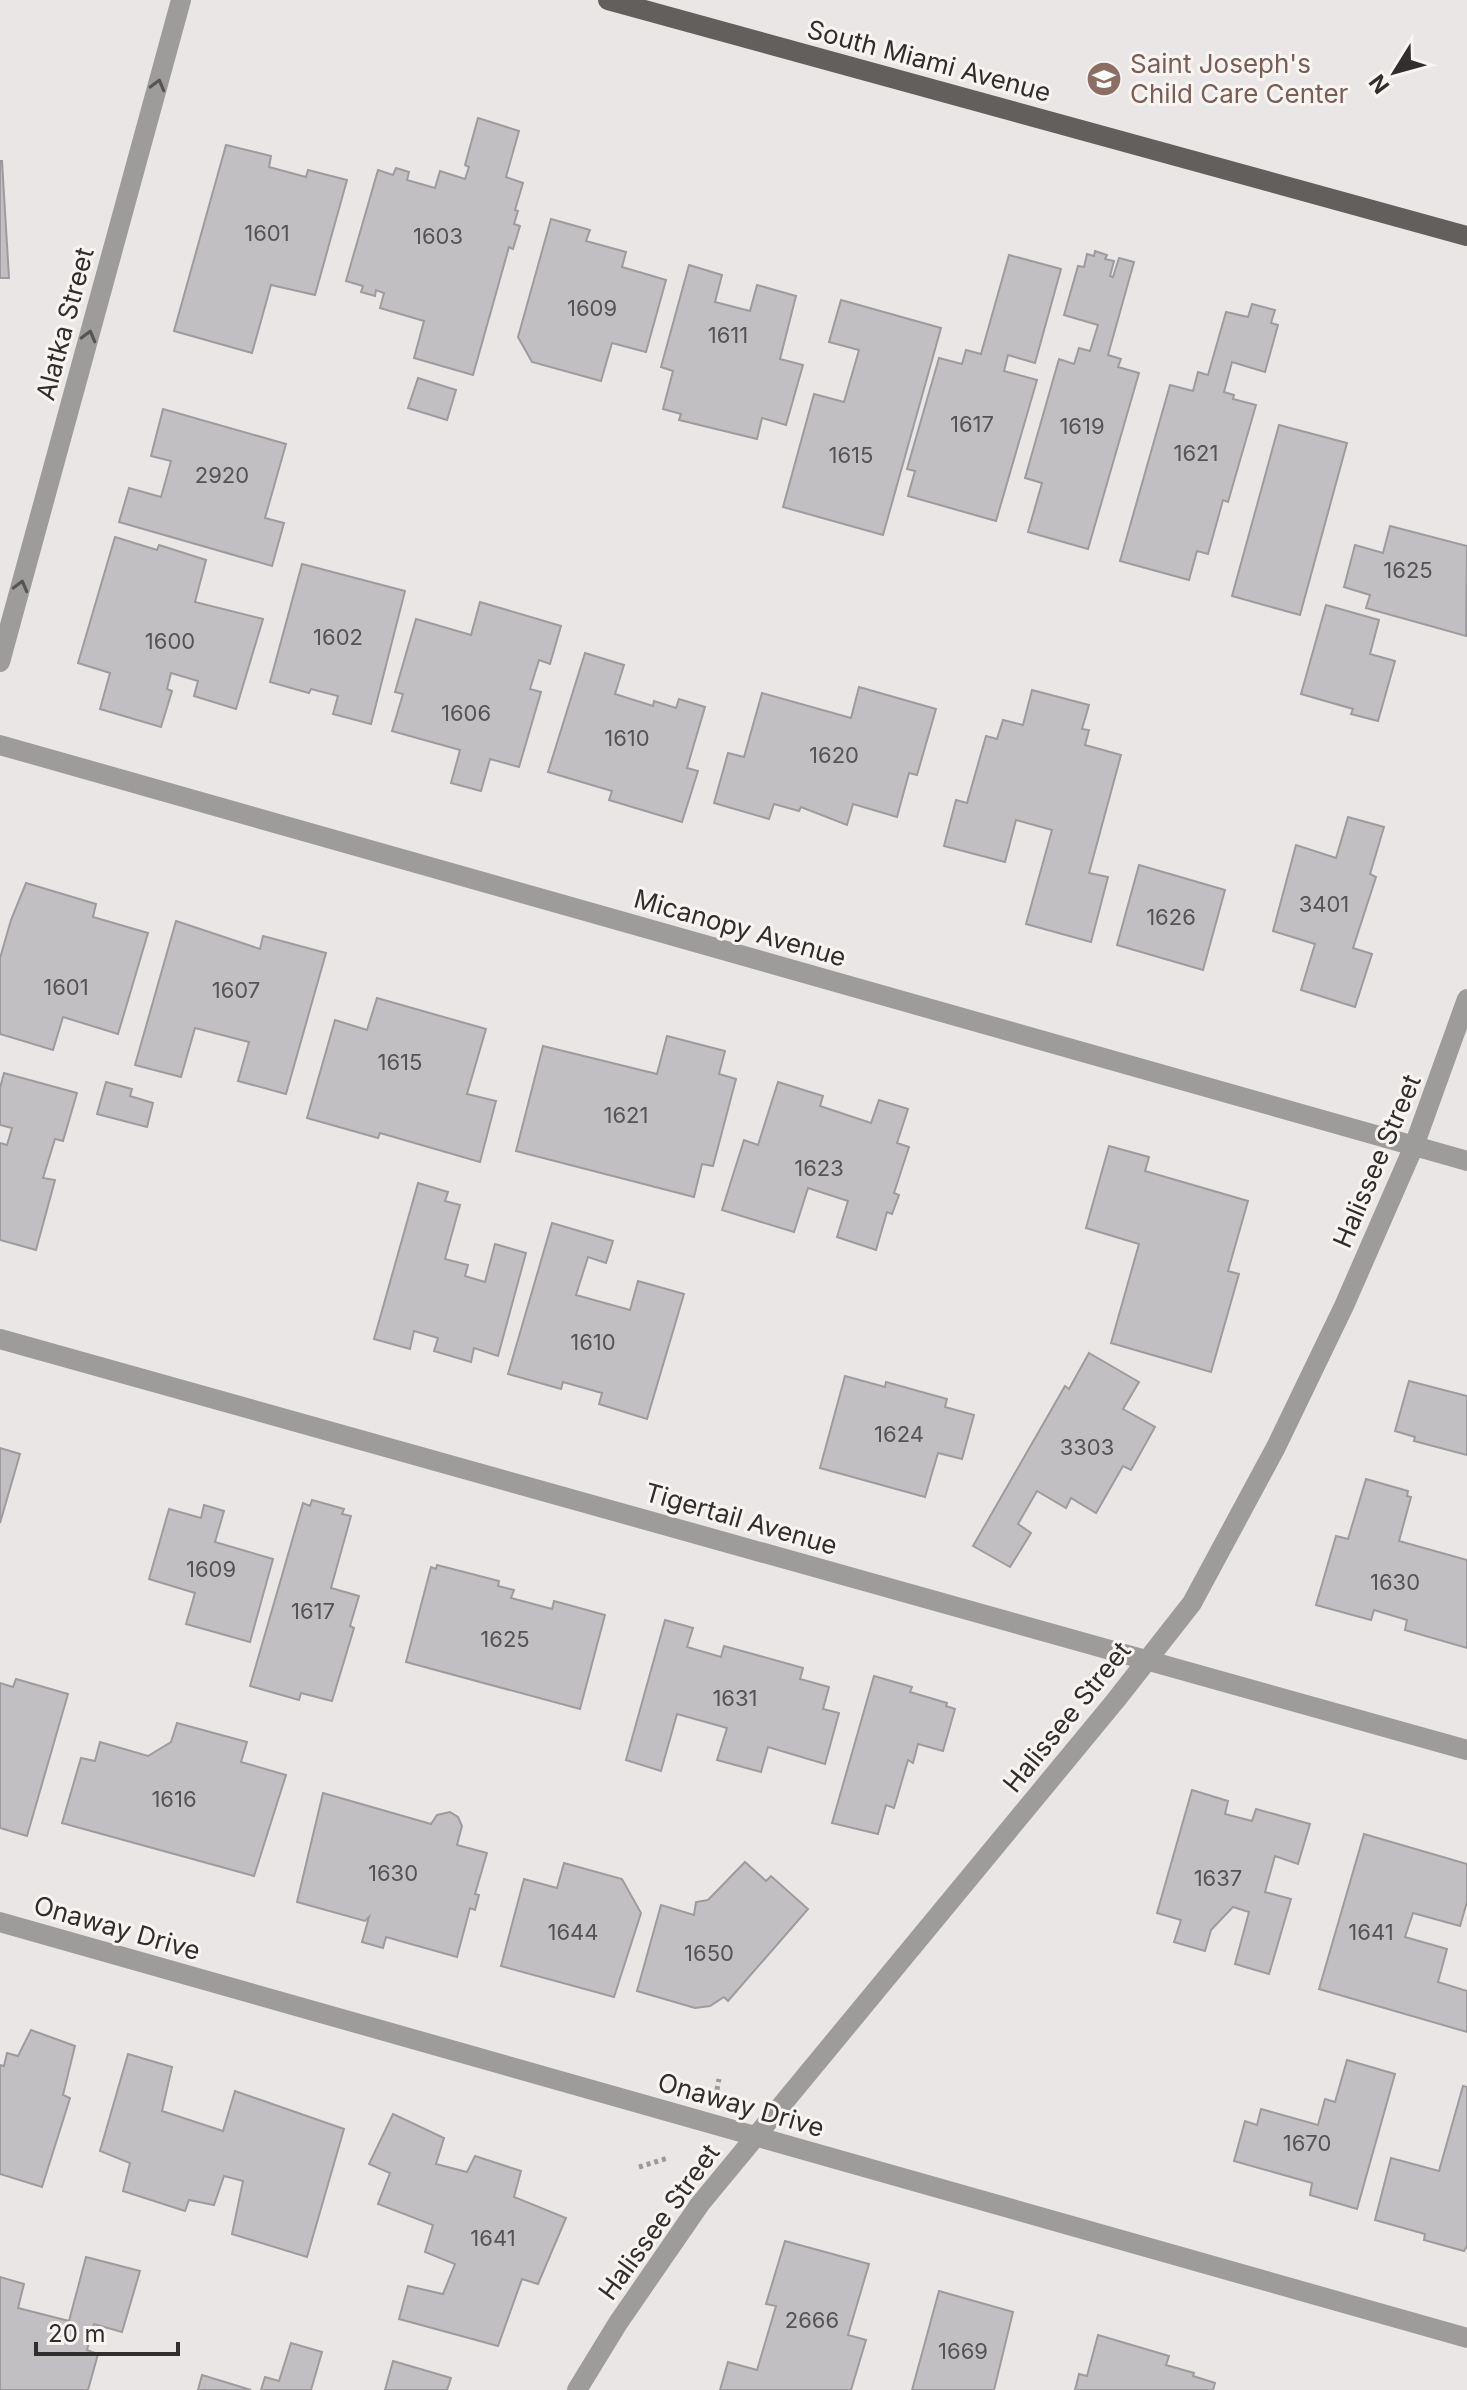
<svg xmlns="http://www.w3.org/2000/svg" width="1467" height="2390" font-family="Inter,sans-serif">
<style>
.building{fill:#c1bfc2;stroke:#9e9b9e;stroke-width:2}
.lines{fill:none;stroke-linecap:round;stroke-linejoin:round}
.path{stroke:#9c9998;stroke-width:5;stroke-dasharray:4 4;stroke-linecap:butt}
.minor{stroke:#9e9c9b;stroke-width:20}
.major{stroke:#625f5d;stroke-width:20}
.oneway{stroke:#575554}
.labels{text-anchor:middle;stroke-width:6;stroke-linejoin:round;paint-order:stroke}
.number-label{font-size:22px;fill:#555353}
.street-label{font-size:26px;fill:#312f2e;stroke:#f8f4f2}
.education-label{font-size:26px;fill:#785e54;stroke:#f8f4f2;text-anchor:start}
</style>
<rect width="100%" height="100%" fill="#eae6e5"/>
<g class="building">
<polygon points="478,118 519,131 506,177 523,183 515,210 518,211 514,224 520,226 513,249 509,247 473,375 414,358 424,321 380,308 384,293 376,290 375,296 361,292 363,286 346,281 378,170 393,175 396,168 409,172 407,180 435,188 440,171 465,179 469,167 465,165"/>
<polygon points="226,145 271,156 269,167 306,177 308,170 347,180 315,295 271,285 252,353 174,331"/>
<polygon points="0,161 2,161 9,278 0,278"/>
<polygon points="551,219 590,230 586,241 626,252 622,267 666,280 646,352 612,343 601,381 532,362 518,337"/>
<polygon points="1095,251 1107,255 1105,259 1114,261 1110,276 1113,277 1119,258 1134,262 1108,355 1121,359 1118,367 1139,373 1088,549 1028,532 1042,483 1025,478 1059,359 1074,364 1079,348 1090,351 1098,325 1064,315 1078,266 1084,267 1087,254 1094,256"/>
<polygon points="1009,255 1061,269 1035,363 1008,355 1004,371 1037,380 996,521 908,496 915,471 907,469 939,358 962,364 966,350 981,354"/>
<polygon points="689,265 722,275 715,302 750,311 757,285 796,296 780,359 803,365 786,425 762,418 757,439 679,420 681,414 663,409 673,371 661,367"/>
<polygon points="841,300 941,328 883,535 783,507 814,394 844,402 859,350 829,342"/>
<polygon points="1252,304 1275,310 1271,323 1278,325 1265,372 1232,362 1224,392 1234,395 1233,399 1256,405 1228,502 1223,500 1208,554 1197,551 1189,580 1120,561 1170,385 1193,391 1198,372 1208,375 1226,312 1248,317"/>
<polygon points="418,378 456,390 447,420 408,408"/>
<polygon points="163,409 286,444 265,518 284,523 272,566 119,522 129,488 161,497 171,461 151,456"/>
<polygon points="1279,425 1347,443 1300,615 1232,596"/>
<polygon points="1390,526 1467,546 1466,636 1366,608 1370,595 1344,587 1355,545 1383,553"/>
<polygon points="115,537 157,550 159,545 206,560 195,602 263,619 236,709 194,696 198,681 171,673 167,689 172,691 161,727 100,709 110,673 78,663"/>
<polygon points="302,564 405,591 371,724 333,714 338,696 311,689 309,693 270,682"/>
<polygon points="480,602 561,626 550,664 539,660 530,689 541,692 519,767 490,759 481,791 451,783 460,750 392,731 403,694 395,692 416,619 471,635"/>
<polygon points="1326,605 1379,620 1370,654 1395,661 1378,721 1351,714 1353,709 1301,694"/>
<polygon points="585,653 624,665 615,694 653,706 654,701 676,708 679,699 705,707 687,768 698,771 682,822 609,800 612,791 548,772"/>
<polygon points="859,687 936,709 917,775 909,773 897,817 853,804 847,825 801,807 799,811 774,804 769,819 714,803 728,753 744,757 762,693 851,718"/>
<polygon points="1032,690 1089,705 1082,729 1089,730 1085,745 1121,755 1089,873 1108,877 1091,942 1026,924 1052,830 1016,820 1005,862 944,846 956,800 967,803 986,736 997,739 1003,720 1023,725"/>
<polygon points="1348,817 1384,827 1370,874 1376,877 1353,948 1372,954 1355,1007 1301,990 1315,944 1273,931 1296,845 1336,858"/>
<polygon points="1139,865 1225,890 1203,970 1117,945"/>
<polygon points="26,883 96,904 93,917 148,933 118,1034 63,1017 53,1050 0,1034 0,958 11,920"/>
<polygon points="176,921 260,949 263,936 326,953 286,1094 238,1081 249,1042 195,1028 181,1077 135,1065"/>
<polygon points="377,998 486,1029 467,1094 496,1101 480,1162 380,1133 378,1138 307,1118 335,1020 367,1030"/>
<polygon points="667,1036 725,1051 719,1074 736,1079 713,1166 702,1164 694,1197 516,1151 543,1046 657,1074"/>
<polygon points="4,1073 77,1093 63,1141 55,1139 43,1178 55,1180 36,1250 0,1240 0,1143 7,1145 12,1128 0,1125 0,1088"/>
<polygon points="106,1082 132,1089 130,1096 153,1103 147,1127 97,1114"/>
<polygon points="778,1082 823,1096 820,1106 871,1123 879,1100 908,1109 897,1143 909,1147 894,1193 899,1195 892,1214 887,1212 876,1250 837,1237 848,1201 808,1188 794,1232 722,1210 744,1140 758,1145"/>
<polygon points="1109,1146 1149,1157 1145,1171 1248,1201 1228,1271 1239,1274 1211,1372 1111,1343 1139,1244 1086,1228"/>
<polygon points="418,1183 448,1192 445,1201 460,1205 445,1259 468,1265 465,1276 485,1282 495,1244 526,1253 498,1356 474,1348 471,1362 434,1351 438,1338 414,1331 410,1349 374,1339"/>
<polygon points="552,1223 613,1241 606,1263 588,1257 576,1295 630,1310 638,1281 684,1294 647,1419 599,1404 602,1393 563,1382 561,1389 508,1374"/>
<polygon points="1089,1353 1139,1382 1123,1409 1155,1427 1131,1470 1123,1466 1096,1513 1071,1498 1066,1508 1037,1491 1018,1524 1031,1533 1010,1567 973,1546 1065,1386 1069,1389"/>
<polygon points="845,1376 885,1387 886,1382 947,1399 945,1407 974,1415 962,1459 938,1453 925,1497 820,1468"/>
<polygon points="1409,1381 1467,1396 1467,1455 1414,1441 1415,1437 1395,1431"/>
<polygon points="0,1448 20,1454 0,1523"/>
<polygon points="1366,1479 1408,1491 1407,1496 1411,1497 1399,1541 1467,1560 1467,1648 1405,1630 1407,1620 1374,1610 1371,1620 1316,1605 1336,1536 1348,1539"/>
<polygon points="312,1500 344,1509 342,1514 351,1516 331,1588 359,1596 350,1626 354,1628 332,1701 301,1693 299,1700 250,1686 303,1503 310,1506"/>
<polygon points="204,1505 224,1511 215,1542 273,1559 250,1642 186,1624 195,1593 149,1579 169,1509 201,1518"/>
<polygon points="437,1565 499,1581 498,1586 514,1590 511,1598 552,1609 554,1601 605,1615 580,1709 406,1662 431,1567 436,1569"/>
<polygon points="665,1620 693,1628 687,1647 721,1657 724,1646 803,1668 800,1679 829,1687 823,1709 839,1713 825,1764 768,1747 761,1772 717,1760 727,1728 677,1714 661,1771 626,1760"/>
<polygon points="874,1676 912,1687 910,1692 947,1703 946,1706 955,1709 943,1751 918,1744 913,1763 908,1760 894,1808 886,1805 878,1834 832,1823"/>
<polygon points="16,1679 68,1694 27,1836 0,1828 0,1683 13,1687"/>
<polygon points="177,1723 247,1742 241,1762 286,1775 254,1876 62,1823 81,1758 95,1761 100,1742 148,1756 171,1742"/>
<polygon points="1192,1790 1228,1801 1225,1814 1252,1821 1256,1809 1310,1824 1298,1864 1275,1856 1265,1892 1291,1899 1269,1974 1235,1964 1249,1912 1233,1907 1211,1930 1205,1951 1174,1942 1181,1920 1157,1913"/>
<polygon points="323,1793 431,1824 437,1815 450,1812 458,1817 462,1826 457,1845 487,1853 475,1894 479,1895 475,1910 470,1908 457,1957 386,1937 383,1948 362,1942 369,1917 365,1921 297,1902"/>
<polygon points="1364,1834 1467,1864 1467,1902 1460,1926 1413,1913 1405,1937 1447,1949 1438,1982 1467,1991 1467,2032 1319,1989"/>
<polygon points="745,1862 766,1881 771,1876 808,1909 728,2001 724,1997 710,2006 695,2008 637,1991 661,1905 694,1915 696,1902 708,1900"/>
<polygon points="564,1863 622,1879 641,1913 614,1997 501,1966 524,1879 557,1888"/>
<polygon points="31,2030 75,2046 63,2095 70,2098 42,2187 0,2174 0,2065 4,2066 7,2053 18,2056"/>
<polygon points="128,2054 172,2067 162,2111 223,2131 235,2091 344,2129 307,2257 232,2234 243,2181 224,2176 214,2205 189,2200 185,2211 123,2191 130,2163 100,2151"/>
<polygon points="1347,2060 1395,2074 1357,2209 1310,2195 1312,2183 1234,2161 1245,2121 1257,2125 1261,2109 1318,2125 1325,2099 1335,2102"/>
<polygon points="1463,2086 1467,2087 1467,2246 1464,2251 1424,2240 1425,2234 1375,2220 1391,2158 1439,2171"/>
<polygon points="393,2114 444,2138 436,2164 467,2172 475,2156 521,2171 514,2197 566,2218 538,2284 522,2279 498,2346 399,2319 408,2286 443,2294 455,2264 425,2252 433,2225 378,2204 390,2173 369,2164"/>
<polygon points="785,2241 869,2264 848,2335 866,2340 851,2390 720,2390 728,2362 757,2370 776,2306 766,2304"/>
<polygon points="86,2257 140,2271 122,2332 94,2324 87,2350 98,2354 88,2390 0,2390 0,2277 24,2284 18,2308 69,2321"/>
<polygon points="939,2291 1013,2312 994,2390 912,2390"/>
<polygon points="1098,2335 1169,2356 1166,2365 1194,2373 1193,2376 1215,2383 1213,2390 1075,2390 1079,2374 1087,2376"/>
<polygon points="291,2343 322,2352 311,2390 261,2390 265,2377 279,2381"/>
<polygon points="393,2361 451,2378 447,2390 385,2390"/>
<polygon points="202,2375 251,2390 198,2390"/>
</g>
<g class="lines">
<g class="path">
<polyline points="717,2090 719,2079"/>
<polyline points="639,2167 668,2158"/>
</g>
<g class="minor">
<polyline points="0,662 181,0"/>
<polyline points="0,745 1467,1161"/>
<polyline points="0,1339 1467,1750"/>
<polyline points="0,1922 1467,2338"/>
<polyline points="577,2390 618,2323 700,2204 1116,1700 1192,1603 1276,1447 1344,1306 1414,1146 1467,999"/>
</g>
<polyline class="major" points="608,0 1467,236"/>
</g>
<defs><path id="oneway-chevron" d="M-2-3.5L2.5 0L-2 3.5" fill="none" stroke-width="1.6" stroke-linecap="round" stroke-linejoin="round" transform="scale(2)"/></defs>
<g class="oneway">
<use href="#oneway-chevron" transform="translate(158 85) rotate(-75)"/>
<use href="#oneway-chevron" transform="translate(89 336) rotate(-75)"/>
<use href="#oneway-chevron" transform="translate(21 586) rotate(-75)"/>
</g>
<defs>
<symbol id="school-disc" viewBox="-11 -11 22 22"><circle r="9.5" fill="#8d6e63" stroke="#f8f4f2"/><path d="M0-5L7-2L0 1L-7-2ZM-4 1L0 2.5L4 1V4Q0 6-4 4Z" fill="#fff"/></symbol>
</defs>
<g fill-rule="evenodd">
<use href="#school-disc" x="1084" y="59" width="40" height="40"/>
</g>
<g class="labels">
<g class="number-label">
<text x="267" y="241">1601</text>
<text x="438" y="244">1603</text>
<text x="592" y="316">1609</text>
<text x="728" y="343">1611</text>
<text x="972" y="432">1617</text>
<text x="1082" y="434">1619</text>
<text x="1196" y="461">1621</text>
<text x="851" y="463">1615</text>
<text x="222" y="483">2920</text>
<text x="1408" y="578">1625</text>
<text x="338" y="645">1602</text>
<text x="170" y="649">1600</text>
<text x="466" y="721">1606</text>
<text x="627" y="746">1610</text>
<text x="834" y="763">1620</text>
<text x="1324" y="912">3401</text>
<text x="1171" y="925">1626</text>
<text x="66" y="995">1601</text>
<text x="236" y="998">1607</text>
<text x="400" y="1070">1615</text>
<text x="626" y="1123">1621</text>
<text x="819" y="1176">1623</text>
<text x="593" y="1350">1610</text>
<text x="899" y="1442">1624</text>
<text x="1087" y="1455">3303</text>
<text x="211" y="1577">1609</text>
<text x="1395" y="1590">1630</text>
<text x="313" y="1619">1617</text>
<text x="505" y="1647">1625</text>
<text x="735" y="1706">1631</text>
<text x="174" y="1807">1616</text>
<text x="393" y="1881">1630</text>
<text x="1218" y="1886">1637</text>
<text x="573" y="1940">1644</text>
<text x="1371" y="1940">1641</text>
<text x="709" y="1961">1650</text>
<text x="1307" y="2151">1670</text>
<text x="493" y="2246">1641</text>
<text x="812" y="2328">2666</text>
<text x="963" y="2359">1669</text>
</g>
<g class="street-label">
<text transform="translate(929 61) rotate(15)" y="9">South Miami Avenue</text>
<text transform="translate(65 324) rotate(-75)" y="9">Alatka Street</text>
<text transform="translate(740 928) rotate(16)" y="9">Micanopy Avenue</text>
<text transform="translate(1377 1161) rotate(-67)" y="9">Halissee Street</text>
<text transform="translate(741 1519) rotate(16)" y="9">Tigertail Avenue</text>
<text transform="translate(1067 1717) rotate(-51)" y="9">Halissee Street</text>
<text transform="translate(117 1928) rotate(16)" y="9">Onaway Drive</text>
<text transform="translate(741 2105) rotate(16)" y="9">Onaway Drive</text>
<text transform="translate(659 2222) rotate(-54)" y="9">Halissee Street</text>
</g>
<g class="education-label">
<text x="1130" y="73">Saint Joseph's<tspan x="1130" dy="30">Child Care Center</tspan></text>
</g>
</g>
<g transform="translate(1395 72) rotate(233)" stroke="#f8f4f2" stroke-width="6" paint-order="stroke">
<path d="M0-6L14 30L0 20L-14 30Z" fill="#312f2e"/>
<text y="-12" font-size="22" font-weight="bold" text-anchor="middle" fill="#312f2e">N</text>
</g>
<path d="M36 2342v12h142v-12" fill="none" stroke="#312f2e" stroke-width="4"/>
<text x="48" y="2342" font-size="24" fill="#312f2e" stroke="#f8f4f2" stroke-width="6" paint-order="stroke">20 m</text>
</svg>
